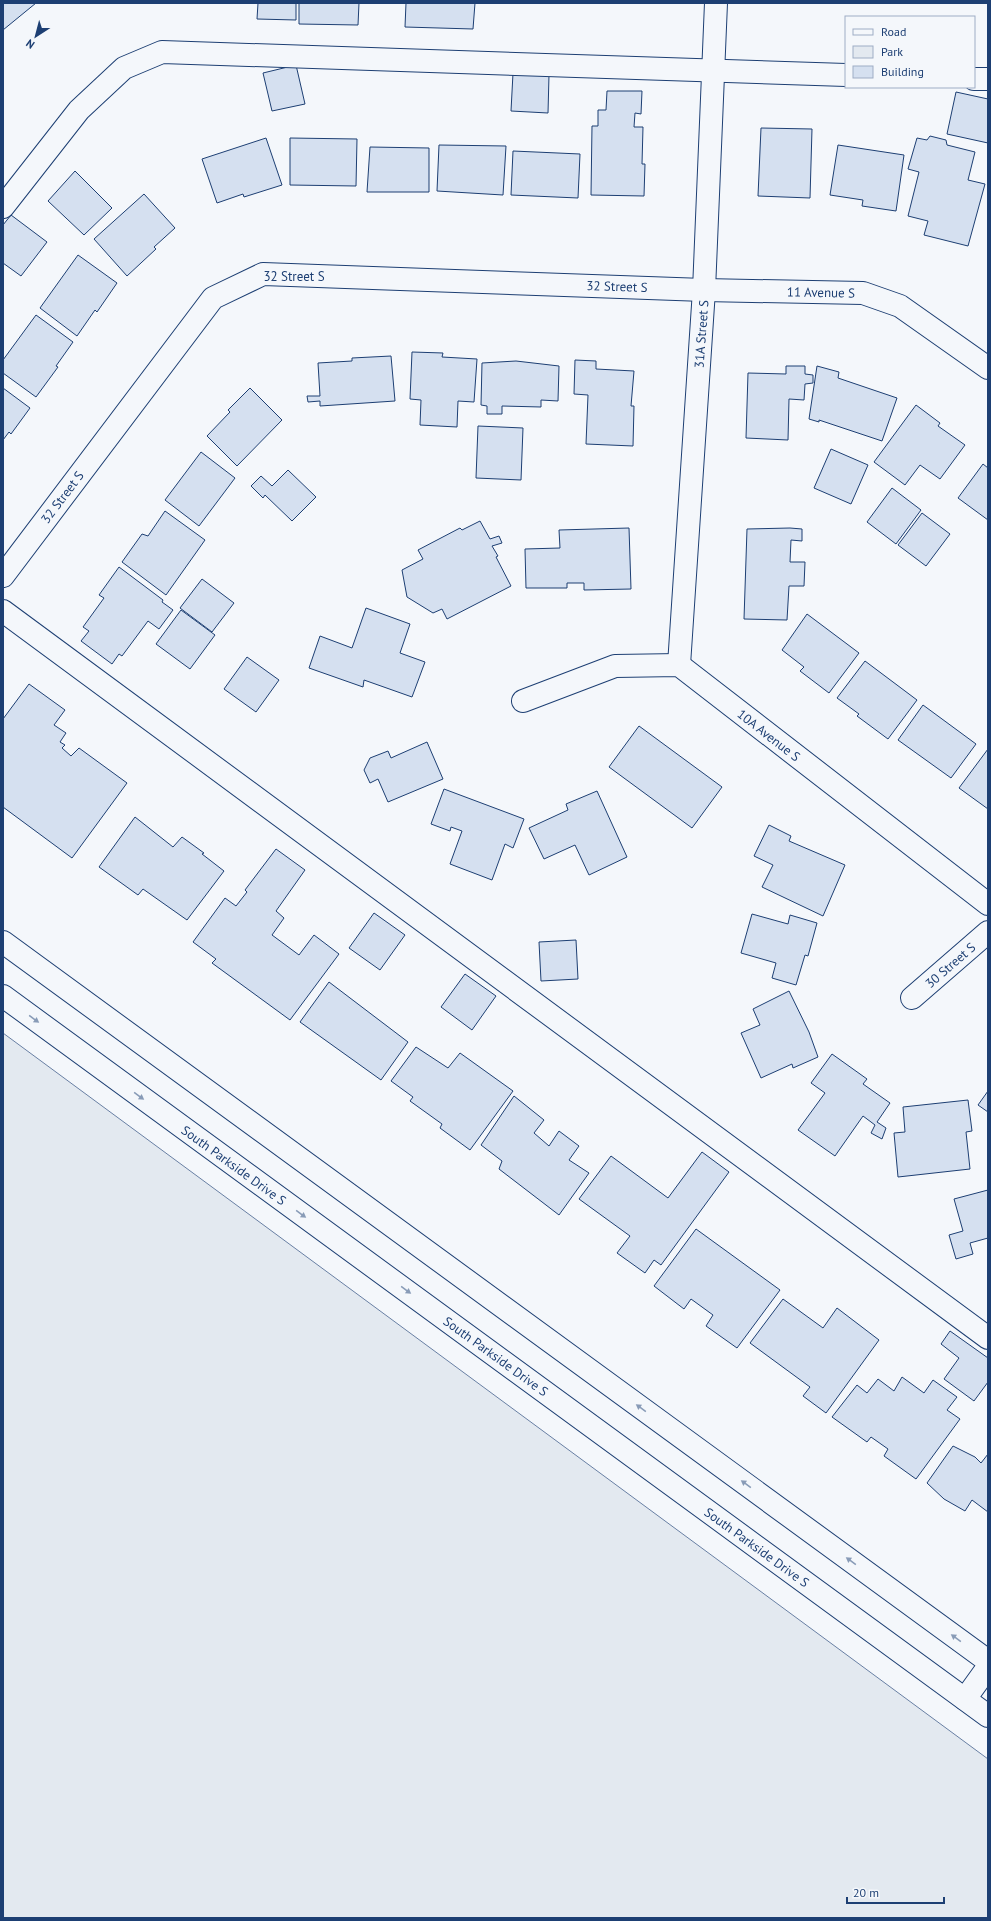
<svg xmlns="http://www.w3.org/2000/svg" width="991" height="1921" font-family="'PT Sans',sans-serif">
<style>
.green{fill:#e3e9f0;stroke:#687fa3}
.building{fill:#d5e0f0;stroke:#1d3f73}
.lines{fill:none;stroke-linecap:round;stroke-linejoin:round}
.minor-casing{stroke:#1d3f73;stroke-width:24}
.major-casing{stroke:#1d3f73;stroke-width:24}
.minor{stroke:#f4f7fb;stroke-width:22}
.major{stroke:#f4f7fb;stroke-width:22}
.oneway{fill:#889bb7}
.labels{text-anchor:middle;stroke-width:3;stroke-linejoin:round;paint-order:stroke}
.street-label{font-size:13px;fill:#1d3f73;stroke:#f4f7fb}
</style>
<rect width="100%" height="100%" fill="#f4f7fb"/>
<polygon class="green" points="3,1033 988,1759 988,1918 3,1918"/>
<g class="building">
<polygon points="3,3 36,3 3,30"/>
<polygon points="258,3 296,3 296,20 257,19"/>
<polygon points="299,3 359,3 358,25 299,24"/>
<polygon points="406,3 475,3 473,29 405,27"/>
<polygon points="296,65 305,104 272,111 263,73"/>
<polygon points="513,73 549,75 548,113 511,111"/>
<polygon points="607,91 642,91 641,114 635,113 634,127 643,127 642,164 645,164 644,196 591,195 592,126 598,126 598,110 606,110"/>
<polygon points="956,92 988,99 988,143 947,134"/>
<polygon points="761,128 812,129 810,198 758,196"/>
<polygon points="930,136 946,140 947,145 975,152 968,180 985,184 968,246 924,235 928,221 908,216 919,172 908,169 917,138 927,140"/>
<polygon points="266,138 282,185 244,197 243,194 217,203 202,159"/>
<polygon points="290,138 357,139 356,186 290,185"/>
<polygon points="439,145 506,146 503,195 437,191"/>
<polygon points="838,145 904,155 896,211 862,206 863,200 830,195"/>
<polygon points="370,147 429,148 429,192 367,192"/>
<polygon points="513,151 580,154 578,198 511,195"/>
<polygon points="75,171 112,208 84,235 48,201"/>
<polygon points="144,194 175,228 154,247 156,249 127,276 94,239"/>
<polygon points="11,215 47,242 21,276 3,263 3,225"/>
<polygon points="78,255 117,283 97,312 95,310 77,336 40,308"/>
<polygon points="36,315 73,342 56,366 58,367 36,397 3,373 3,360"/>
<polygon points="412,352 443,353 442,357 477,359 474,402 458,401 457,427 420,425 421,400 410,399"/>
<polygon points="391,356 395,401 320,406 320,401 308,402 307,396 320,396 318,363 352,361 352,358"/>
<polygon points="575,360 596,361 596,369 634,371 631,406 634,406 633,446 586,444 588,395 574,394"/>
<polygon points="516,361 559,366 558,401 541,400 541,407 502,406 502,414 487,414 487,406 481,405 482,363"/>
<polygon points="786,366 805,366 805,374 813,375 813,383 805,384 804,400 789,399 788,440 746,438 748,373 786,374"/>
<polygon points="817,366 839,372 838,378 897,398 882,441 819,420 819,422 809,419"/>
<polygon points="3,388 30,408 11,434 9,432 3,440"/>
<polygon points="250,388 282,420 237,466 207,436 230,412 228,410"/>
<polygon points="916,405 940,423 938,426 965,445 940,479 920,465 905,485 874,462"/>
<polygon points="478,426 523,428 521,480 476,478"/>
<polygon points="831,449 868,465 851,504 814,488"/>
<polygon points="201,452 235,478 199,526 165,500"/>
<polygon points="983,464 988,468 988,520 958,498"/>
<polygon points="288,470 316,497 292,521 265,495 263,498 251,486 261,476 272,486"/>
<polygon points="892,488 921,510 896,544 867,522"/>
<polygon points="165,511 205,540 166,595 122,562 142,534 148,536"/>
<polygon points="922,513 950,534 926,566 898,545"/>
<polygon points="480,521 490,539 499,536 502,543 492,546 498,556 496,557 511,586 447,619 442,609 433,613 407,597 402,570 423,559 418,550 460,528 462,530"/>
<polygon points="629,528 631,589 584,590 584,583 567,583 567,588 526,588 525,549 560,548 559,530"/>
<polygon points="790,528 802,529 802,541 791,540 790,562 805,562 804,586 789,586 787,620 744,619 747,529"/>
<polygon points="119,567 163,600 162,602 173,610 159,629 148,621 122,656 119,654 112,664 81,641 89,631 83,627 104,598 99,595"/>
<polygon points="202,579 234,603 212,632 180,608"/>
<polygon points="366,608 410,624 400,653 425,662 412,697 364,680 363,687 309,668 320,636 352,648"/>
<polygon points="181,610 215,635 190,669 156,644"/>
<polygon points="807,614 859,653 829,693 800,671 804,667 782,650"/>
<polygon points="247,657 279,680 256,712 224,689"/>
<polygon points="865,661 917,700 888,739 857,716 859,714 837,698"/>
<polygon points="29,684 65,710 54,725 66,733 60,742 65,745 62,748 71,756 79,748 127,783 72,858 3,807 3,719"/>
<polygon points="923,705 976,744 951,778 898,740"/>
<polygon points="639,726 722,787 692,828 609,767"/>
<polygon points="427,742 443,779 388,802 378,779 370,783 364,770 370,758 388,751 391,758"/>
<polygon points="988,749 988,809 959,788"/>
<polygon points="444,789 524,819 513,848 505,844 492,880 450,864 462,831 451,827 450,831 431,824"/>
<polygon points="597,791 627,857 589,875 575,845 544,859 529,828 568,810 566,804"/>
<polygon points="135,817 173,847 182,837 204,853 202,854 224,871 187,920 143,889 138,895 99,867"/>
<polygon points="769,825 791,836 789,841 845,865 823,916 762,887 773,865 754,856"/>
<polygon points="276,849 305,870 276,911 284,918 272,935 299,955 314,935 339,954 290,1020 212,963 216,959 193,942 225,898 236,906 247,892 245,890"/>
<polygon points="374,913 405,935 380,970 349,948"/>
<polygon points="752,914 788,924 790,915 817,923 808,956 805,955 796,985 772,978 776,963 741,953"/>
<polygon points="576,940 578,979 541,981 539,942"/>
<polygon points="465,974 496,996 472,1030 441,1007"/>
<polygon points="329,982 408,1042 381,1080 300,1022"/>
<polygon points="789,991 809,1032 818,1057 793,1068 792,1064 761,1078 741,1033 760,1025 753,1009"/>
<polygon points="416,1047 448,1068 460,1053 513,1091 470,1150 440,1128 442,1124 410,1101 413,1097 391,1081"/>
<polygon points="832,1054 867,1079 863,1084 890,1103 877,1122 886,1128 882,1139 871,1133 875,1125 863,1116 835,1156 798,1130 825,1093 811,1083"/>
<polygon points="988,1091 988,1112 978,1105"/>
<polygon points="514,1096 544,1120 534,1133 549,1146 559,1131 579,1146 569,1160 589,1173 559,1215 499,1169 502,1161 481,1145"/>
<polygon points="968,1100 972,1131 966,1132 970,1169 898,1177 894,1133 905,1132 903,1107"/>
<polygon points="702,1152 729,1172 661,1265 654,1260 645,1273 617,1253 630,1236 579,1199 611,1156 668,1198"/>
<polygon points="988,1190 988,1238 970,1243 973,1254 956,1259 949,1235 963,1231 954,1199"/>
<polygon points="696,1229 780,1290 737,1348 706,1326 713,1315 691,1299 684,1309 654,1286"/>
<polygon points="783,1299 823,1328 837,1308 879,1340 826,1413 803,1396 810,1387 750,1343"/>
<polygon points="950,1331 988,1358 988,1382 974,1401 944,1379 959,1358 941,1344"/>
<polygon points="902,1377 924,1393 933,1380 957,1397 947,1410 960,1419 916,1479 884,1456 888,1449 871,1437 867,1442 832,1417 857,1385 867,1393 878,1379 894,1391"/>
<polygon points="953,1446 975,1457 981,1463 988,1454 988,1512 972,1500 965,1511 944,1499 927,1483"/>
</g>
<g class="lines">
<defs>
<g id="minor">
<polyline points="974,79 988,79"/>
<polyline points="3,207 79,110 124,68 162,52 846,75"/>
<polyline points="3,576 213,298 263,274 704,290 863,293 900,306 988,368"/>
<polyline points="3,611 988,1338"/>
<polyline points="679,665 704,290 716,3"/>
<polyline points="523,701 615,666 679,665 988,904"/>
<polyline points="912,998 988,932"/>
<polyline points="965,1699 988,1667"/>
</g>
<g id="major">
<polyline points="3,942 988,1661"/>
<polyline points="3,996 988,1716"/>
</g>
</defs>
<use href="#minor" class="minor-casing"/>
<use href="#major" class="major-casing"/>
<use href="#minor" class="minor"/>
<use href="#major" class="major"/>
</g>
<defs><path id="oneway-solid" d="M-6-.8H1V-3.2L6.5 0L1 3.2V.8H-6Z"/></defs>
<g class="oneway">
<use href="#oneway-solid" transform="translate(34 1019) rotate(36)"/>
<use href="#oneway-solid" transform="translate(139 1096) rotate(36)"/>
<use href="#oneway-solid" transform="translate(301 1214) rotate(36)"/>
<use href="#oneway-solid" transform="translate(406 1290) rotate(36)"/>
<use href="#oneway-solid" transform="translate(641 1408) rotate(-144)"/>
<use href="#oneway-solid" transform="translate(746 1484) rotate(-144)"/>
<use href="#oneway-solid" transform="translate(851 1561) rotate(-144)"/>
<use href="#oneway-solid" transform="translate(956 1638) rotate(-144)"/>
</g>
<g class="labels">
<g class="street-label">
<text x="294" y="281">32 Street S</text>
<text transform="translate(617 286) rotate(2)" y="5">32 Street S</text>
<text transform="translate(821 292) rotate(1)" y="5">11 Avenue S</text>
<text transform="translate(701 334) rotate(-86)" y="5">31A Street S</text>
<text transform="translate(62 497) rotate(-53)" y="5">32 Street S</text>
<text transform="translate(769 735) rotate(38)" y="5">10A Avenue S</text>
<text transform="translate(950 965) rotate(-41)" y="5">30 Street S</text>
<text transform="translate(234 1165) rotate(36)" y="5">South Parkside Drive S</text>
<text transform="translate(496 1356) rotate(36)" y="5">South Parkside Drive S</text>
<text transform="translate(757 1547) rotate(36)" y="5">South Parkside Drive S</text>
</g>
</g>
<rect width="991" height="1921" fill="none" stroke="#1d3f73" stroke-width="8"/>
<rect x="845" y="16" width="130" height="72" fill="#f4f7fb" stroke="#9eadc5"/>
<rect x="853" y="29" width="20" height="6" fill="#f4f7fb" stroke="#9eadc5"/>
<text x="881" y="36" font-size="12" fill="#1d3f73">Road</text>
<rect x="853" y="46" width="20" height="12" fill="#e3e9f0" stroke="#9eadc5"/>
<text x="881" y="56" font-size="12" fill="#1d3f73">Park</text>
<rect x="853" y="66" width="20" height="12" fill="#d5e0f0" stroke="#9eadc5"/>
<text x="881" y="76" font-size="12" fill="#1d3f73">Building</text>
<g transform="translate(36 36) rotate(216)" stroke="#f4f7fb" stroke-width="3" paint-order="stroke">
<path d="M0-3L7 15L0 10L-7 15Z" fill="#1d3f73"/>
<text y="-6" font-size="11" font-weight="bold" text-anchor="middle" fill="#1d3f73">N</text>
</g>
<path d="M847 1897v6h97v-6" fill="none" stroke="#1d3f73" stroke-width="2"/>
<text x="853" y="1897" font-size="12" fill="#1d3f73" stroke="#f4f7fb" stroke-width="3" paint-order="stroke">20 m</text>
</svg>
